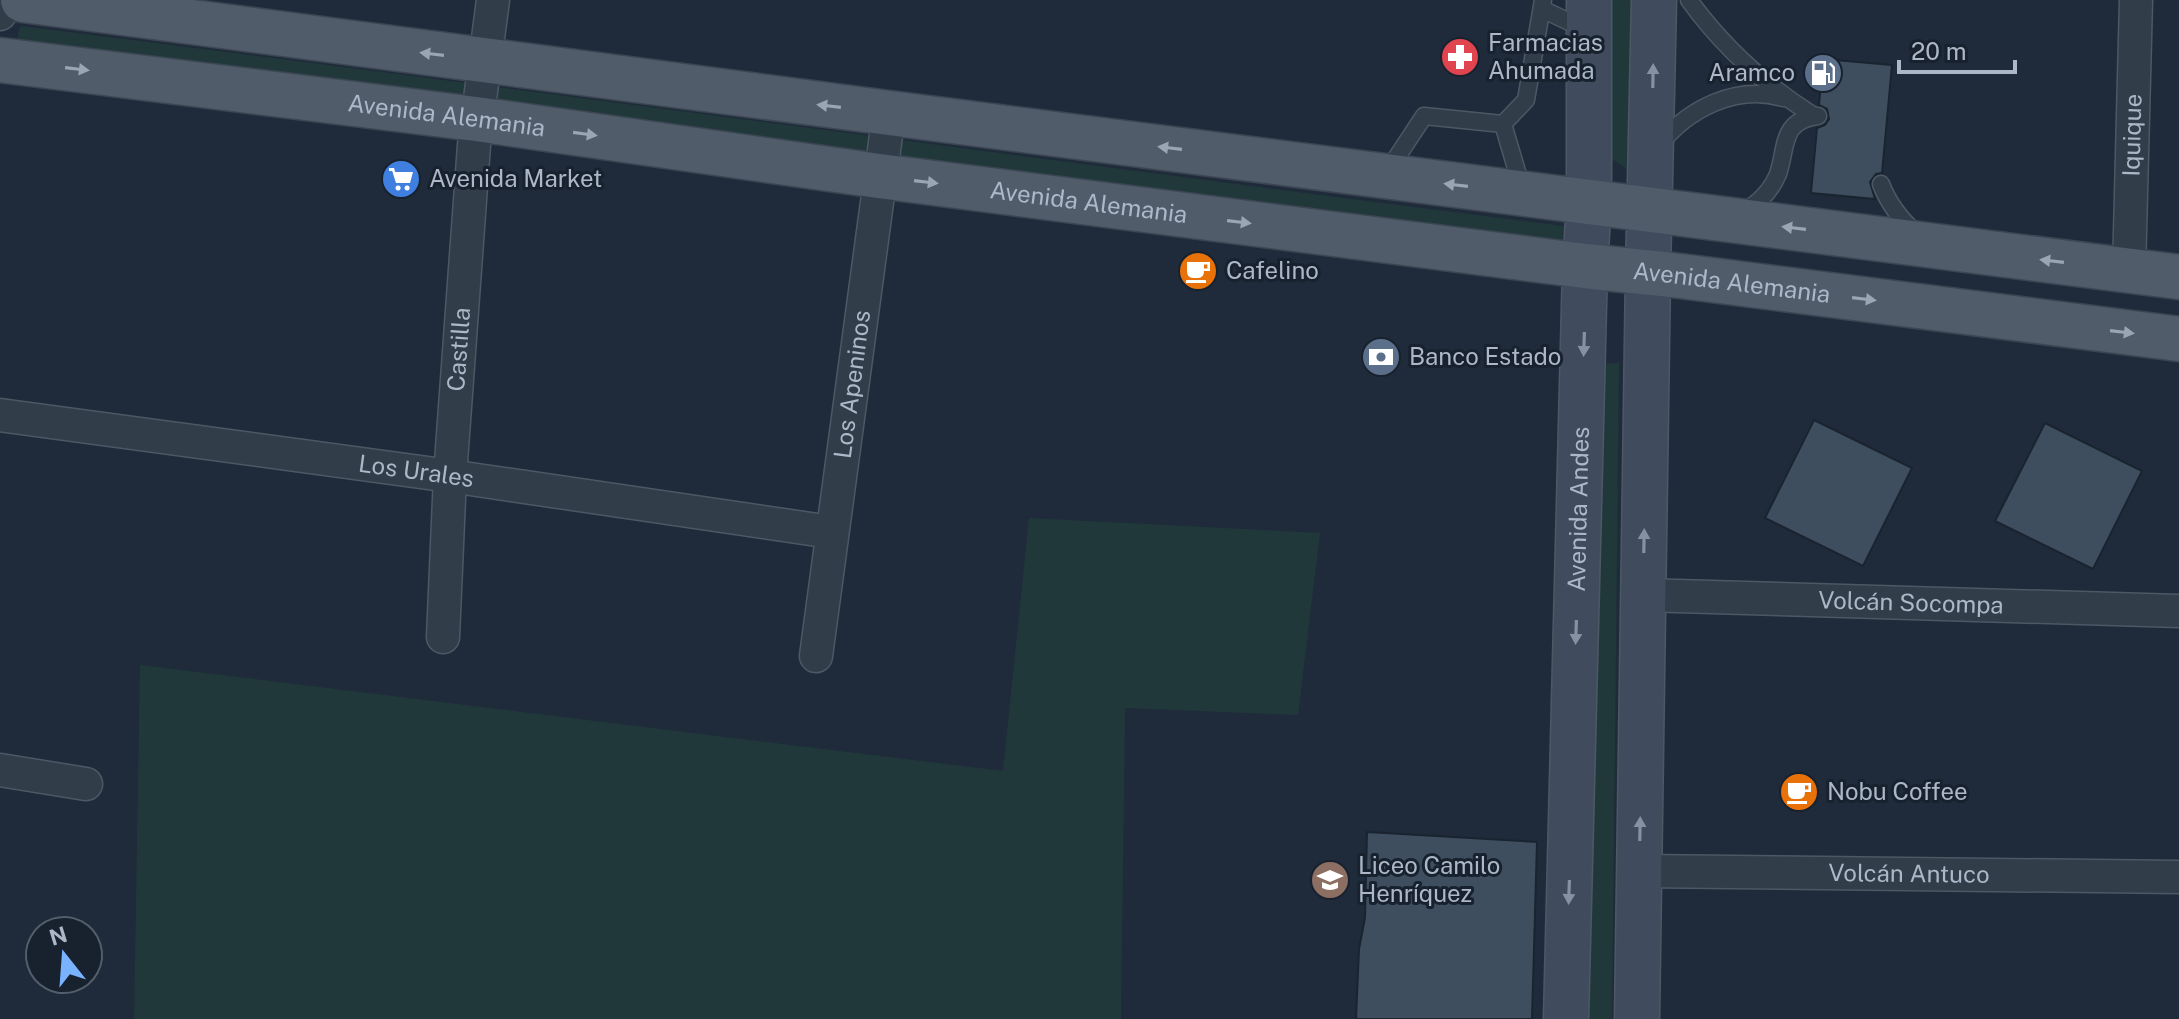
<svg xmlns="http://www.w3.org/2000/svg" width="2179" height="1019" font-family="'Public Sans',sans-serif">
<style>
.green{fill:#21383b}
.building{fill:#3f4e5f;stroke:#1a2430;stroke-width:2}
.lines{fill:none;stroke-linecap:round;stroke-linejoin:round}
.lane-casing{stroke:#4d5865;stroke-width:19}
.street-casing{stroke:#4d5865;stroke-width:35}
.secondary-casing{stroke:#4d5865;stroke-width:47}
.primary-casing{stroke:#3c4653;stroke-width:47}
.lane{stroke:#323d4a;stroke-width:16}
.street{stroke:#323d4a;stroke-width:32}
.secondary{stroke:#404c5d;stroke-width:44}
.primary{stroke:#505c6a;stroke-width:44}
.oneway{fill:#9aa6b4}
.oneway2{fill:#8692a2}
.labels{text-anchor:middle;stroke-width:6;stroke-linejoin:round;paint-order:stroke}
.poi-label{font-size:24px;fill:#acb8c7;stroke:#18222e;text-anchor:start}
.street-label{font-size:24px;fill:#acb8c7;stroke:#18222e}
</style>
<rect width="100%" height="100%" fill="#1f2b3a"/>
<g class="green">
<polygon points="1609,0 1632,0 1629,170 1607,156"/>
<path d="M20,26c514,64 1028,135 1543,200l-1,21 -1547,-197z"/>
<polygon points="1619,363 1612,1019 1589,1019 1598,364"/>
<polygon points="1029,518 1320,533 1298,715 1125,708 1121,1019 134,1019 140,665 1003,771"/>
</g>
<g class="building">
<polygon points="1823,59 1892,65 1882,173 1876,174 1870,182 1875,199 1811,193 1817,128 1825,125 1829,119 1827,109 1819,105"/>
<polygon points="1814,420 1912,468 1863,566 1765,518"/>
<polygon points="2045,423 2142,471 2093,569 1995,521"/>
<polygon points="1367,832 1537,842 1532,1019 1356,1019 1359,949 1365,918"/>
</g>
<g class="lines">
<defs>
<g id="lane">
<path d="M1689,0c34,47 76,85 125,116"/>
<polyline points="1542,9 1584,29"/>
<polyline points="1503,124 1526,100 1543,0"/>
<polyline points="1503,124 1523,192"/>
<path d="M1659,145c29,-36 77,-61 124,-47"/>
<polyline points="1387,172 1424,116 1503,124"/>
<path d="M1881,184c8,21 20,36 36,50"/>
<path d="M1743,212c16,-9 28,-21 35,-38 9,-25 2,-54 40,-58"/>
</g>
<g id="street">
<polyline points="0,14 2,0"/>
<path id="s1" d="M2129,271l7,-271"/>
<path id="s2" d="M0,415l450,61 381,56"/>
<path id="s3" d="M1643,595l536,16"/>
<path id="s4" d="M443,637l7,-161 24,-331 19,-145"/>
<path id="s5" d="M816,656l73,-543"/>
<polyline points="0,770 86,784"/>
<path id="s6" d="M1639,871l540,6"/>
</g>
<g id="secondary">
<path id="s7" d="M1566,1019l19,-753 4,-64v-202"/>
<polyline points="1637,1019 1648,272 1654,0"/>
</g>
<g id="primary">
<polyline points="23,0 889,113 2179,277"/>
<path id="s8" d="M0,60l476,59 403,57 706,90 87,9 507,64"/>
</g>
</defs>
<use href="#lane" class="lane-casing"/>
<use href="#street" class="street-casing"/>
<use href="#secondary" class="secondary-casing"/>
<use href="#primary" class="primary-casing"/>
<use href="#lane" class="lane"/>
<use href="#street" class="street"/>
<use href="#secondary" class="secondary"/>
<use href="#primary" class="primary"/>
</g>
<defs><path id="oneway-solid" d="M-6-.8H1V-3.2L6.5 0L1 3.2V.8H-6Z" transform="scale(2)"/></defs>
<g class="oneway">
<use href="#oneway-solid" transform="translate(432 54) rotate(-173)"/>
<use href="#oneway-solid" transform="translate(77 69) rotate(7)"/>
<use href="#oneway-solid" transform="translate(829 106) rotate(-173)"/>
<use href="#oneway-solid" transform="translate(585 134) rotate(8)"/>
<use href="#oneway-solid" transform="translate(1170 148) rotate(-173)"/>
<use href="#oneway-solid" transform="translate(926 182) rotate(7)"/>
<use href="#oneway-solid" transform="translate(1456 185) rotate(-173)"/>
<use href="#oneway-solid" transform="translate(1239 222) rotate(7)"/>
<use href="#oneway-solid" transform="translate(1794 228) rotate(-173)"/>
<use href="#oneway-solid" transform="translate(2052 261) rotate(-173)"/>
<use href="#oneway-solid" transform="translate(1864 299) rotate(7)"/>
<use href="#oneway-solid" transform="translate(2122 332) rotate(7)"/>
</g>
<g class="oneway2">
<use href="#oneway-solid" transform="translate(1653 76) rotate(-89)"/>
<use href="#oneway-solid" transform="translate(1584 344) rotate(92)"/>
<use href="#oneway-solid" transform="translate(1644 541) rotate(-89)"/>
<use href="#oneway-solid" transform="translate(1576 632) rotate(92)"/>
<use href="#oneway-solid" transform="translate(1640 829) rotate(-89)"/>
<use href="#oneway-solid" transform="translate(1569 892) rotate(92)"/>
</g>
<defs>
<symbol id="pharmacy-disc" viewBox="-11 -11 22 22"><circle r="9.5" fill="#e0444e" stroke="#18222e"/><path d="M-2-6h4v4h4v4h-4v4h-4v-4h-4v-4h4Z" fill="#fff"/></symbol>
<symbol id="fuel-disc" viewBox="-11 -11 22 22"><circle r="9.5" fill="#5c6f8a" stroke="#18222e"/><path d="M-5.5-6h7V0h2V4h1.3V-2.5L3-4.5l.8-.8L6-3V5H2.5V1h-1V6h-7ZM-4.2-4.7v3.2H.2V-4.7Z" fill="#fff"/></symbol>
<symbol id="supermarket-disc" viewBox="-11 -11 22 22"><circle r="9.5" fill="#3f7fe0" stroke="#18222e"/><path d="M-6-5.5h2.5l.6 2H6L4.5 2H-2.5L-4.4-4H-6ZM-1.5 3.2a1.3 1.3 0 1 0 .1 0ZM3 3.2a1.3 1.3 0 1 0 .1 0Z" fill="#fff"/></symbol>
<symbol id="cafe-disc" viewBox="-11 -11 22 22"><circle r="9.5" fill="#e8710a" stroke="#18222e"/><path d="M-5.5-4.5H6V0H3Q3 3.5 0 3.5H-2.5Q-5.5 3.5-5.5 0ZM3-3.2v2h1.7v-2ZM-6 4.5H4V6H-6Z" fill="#fff"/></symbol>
<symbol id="bank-disc" viewBox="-11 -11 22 22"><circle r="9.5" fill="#5c6f8a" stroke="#18222e"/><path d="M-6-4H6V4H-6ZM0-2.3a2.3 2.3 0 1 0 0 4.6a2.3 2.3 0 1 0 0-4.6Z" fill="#fff"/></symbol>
<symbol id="school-disc" viewBox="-11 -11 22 22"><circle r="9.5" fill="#8d6e63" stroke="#18222e"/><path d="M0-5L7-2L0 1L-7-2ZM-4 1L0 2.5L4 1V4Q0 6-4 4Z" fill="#fff"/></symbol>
</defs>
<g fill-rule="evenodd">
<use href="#pharmacy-disc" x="1438" y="35" width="44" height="44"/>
<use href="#fuel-disc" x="1801" y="51" width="44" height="44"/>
<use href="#supermarket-disc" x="379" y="157" width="44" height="44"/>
<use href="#cafe-disc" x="1176" y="249" width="44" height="44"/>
<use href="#bank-disc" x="1359" y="335" width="44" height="44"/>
<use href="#cafe-disc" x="1777" y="770" width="44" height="44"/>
<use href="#school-disc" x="1308" y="858" width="44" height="44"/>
</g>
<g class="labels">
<g class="poi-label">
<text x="1488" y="51">Farmacias<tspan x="1488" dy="28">Ahumada</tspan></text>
<text x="1795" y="81" text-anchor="end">Aramco</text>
<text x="429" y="187">Avenida Market</text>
<text x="1226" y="279">Cafelino</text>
<text x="1409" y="365">Banco Estado</text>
<text x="1827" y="800">Nobu Coffee</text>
<text x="1358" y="874">Liceo Camilo<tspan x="1358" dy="28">Henríquez</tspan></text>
</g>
<g class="street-label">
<text dy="8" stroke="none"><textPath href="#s8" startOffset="450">Avenida Alemania</textPath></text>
<text dy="8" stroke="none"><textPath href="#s1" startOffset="136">Iquique</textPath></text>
<text dy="8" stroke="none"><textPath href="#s8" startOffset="1098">Avenida Alemania</textPath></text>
<text dy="8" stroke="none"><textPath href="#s8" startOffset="1746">Avenida Alemania</textPath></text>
<text dy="8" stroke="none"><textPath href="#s4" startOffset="288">Castilla</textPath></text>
<text dy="8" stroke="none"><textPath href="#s5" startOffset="274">Los Apeninos</textPath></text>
<text dy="8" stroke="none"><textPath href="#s2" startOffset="420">Los Urales</textPath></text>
<text dy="8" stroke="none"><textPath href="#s7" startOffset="510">Avenida Andes</textPath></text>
<text dy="8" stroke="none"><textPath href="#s3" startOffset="268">Volcán Socompa</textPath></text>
<text dy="8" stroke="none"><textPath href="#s6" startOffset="270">Volcán Antuco</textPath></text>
</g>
</g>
<g transform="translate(64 955) rotate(343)"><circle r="38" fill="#18222e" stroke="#535e6b" stroke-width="2"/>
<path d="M0-6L14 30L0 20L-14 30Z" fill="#79b2ff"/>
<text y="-12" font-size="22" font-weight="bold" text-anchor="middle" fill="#acb8c7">N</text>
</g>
<path d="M1899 60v12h116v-12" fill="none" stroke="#acb8c7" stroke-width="4"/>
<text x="1911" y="60" font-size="24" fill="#acb8c7" stroke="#18222e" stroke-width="6" paint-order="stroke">20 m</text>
</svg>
